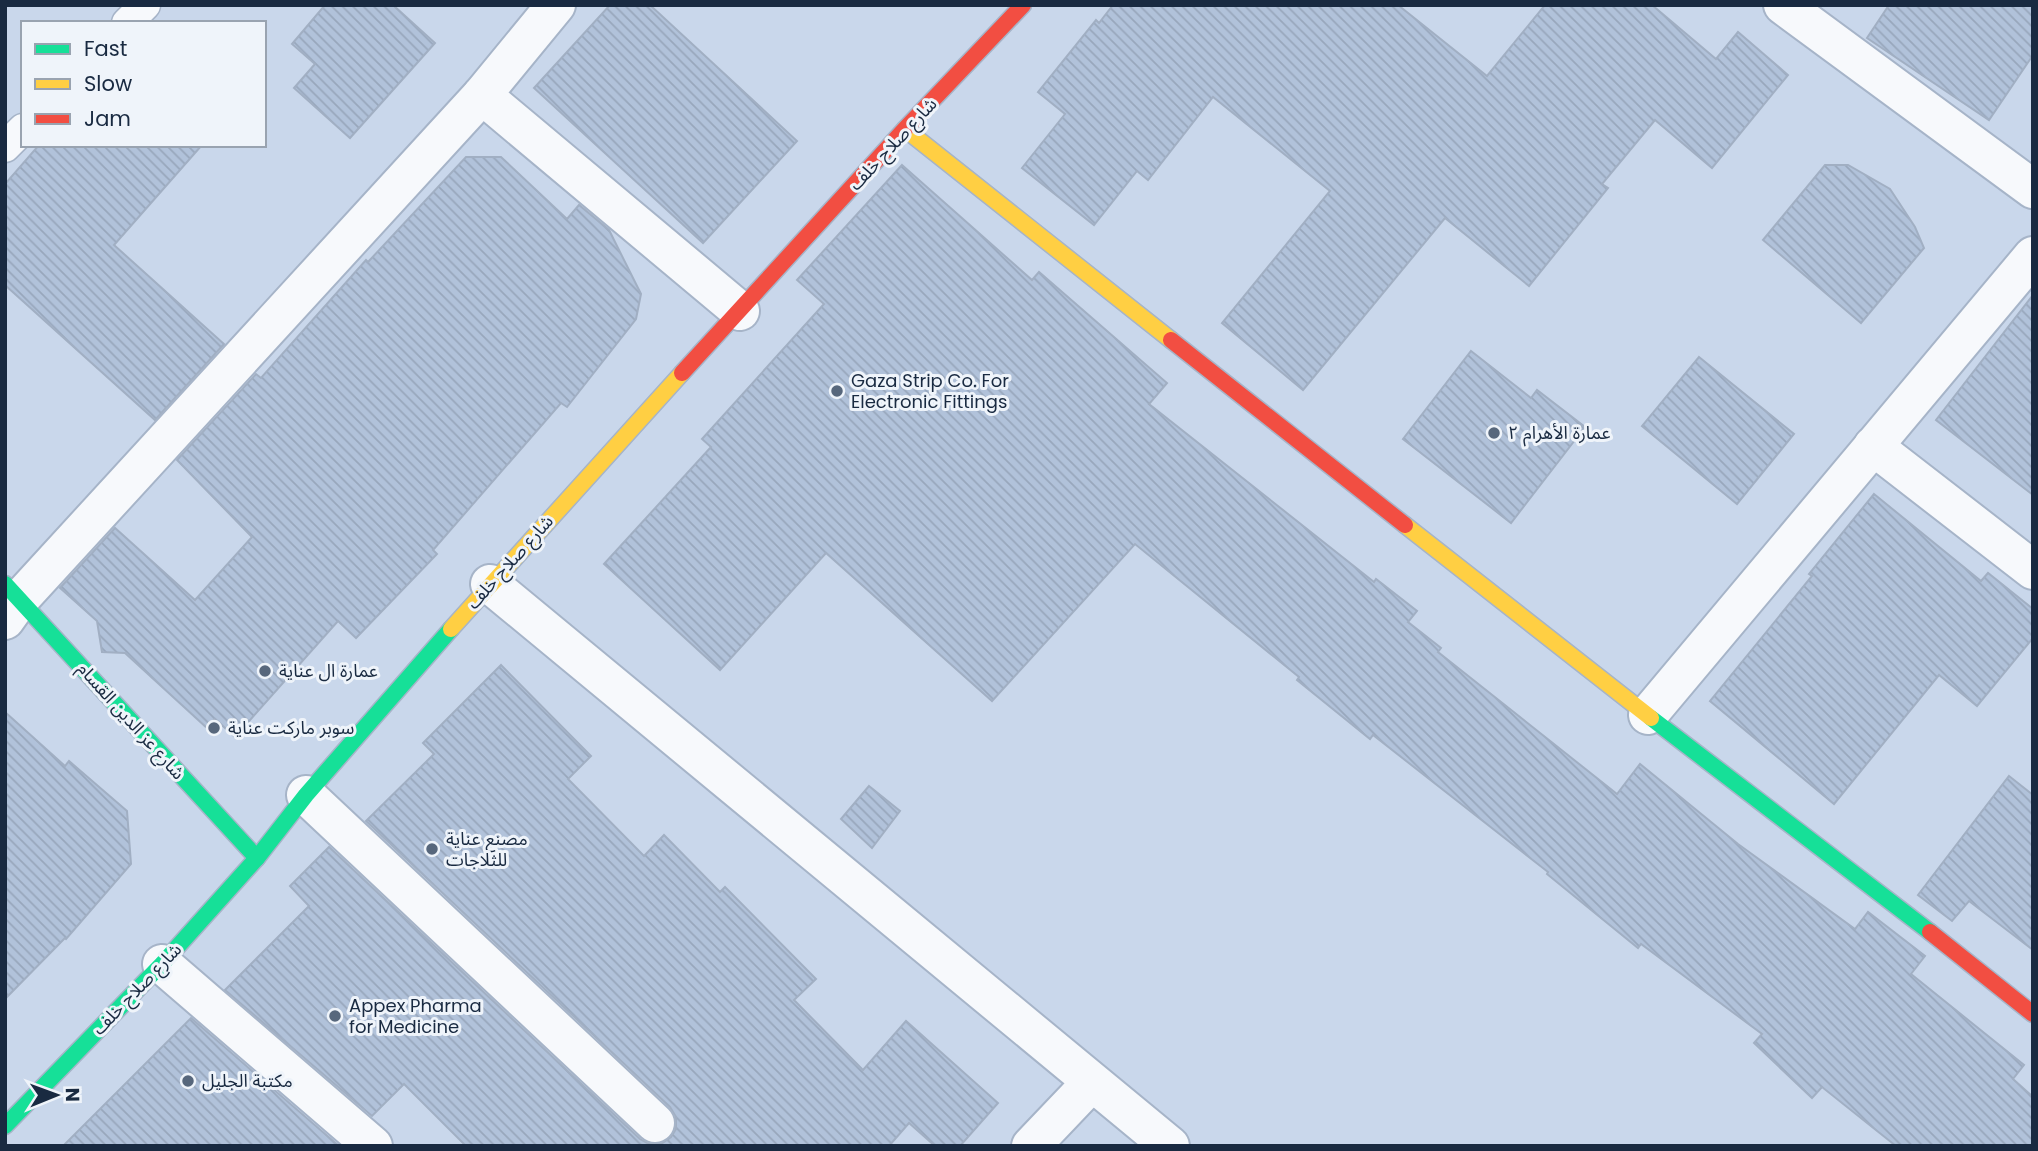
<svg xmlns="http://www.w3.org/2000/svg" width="2038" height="1151" font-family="Poppins,'Noto Sans Arabic',sans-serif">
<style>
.building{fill:url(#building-back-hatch);stroke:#a1afc3;stroke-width:2}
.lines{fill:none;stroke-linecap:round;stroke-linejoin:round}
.lane-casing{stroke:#a6b4c8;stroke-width:33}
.street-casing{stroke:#a6b4c8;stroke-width:42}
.fast-casing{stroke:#a6b4c8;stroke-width:19}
.slow-casing{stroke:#a6b4c8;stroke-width:19}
.jam-casing{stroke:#a6b4c8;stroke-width:19}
.lane{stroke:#f7f9fc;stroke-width:30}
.street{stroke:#f7f9fc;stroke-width:38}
.fast{stroke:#16e098;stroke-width:16}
.slow{stroke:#ffcf43;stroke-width:16}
.jam{stroke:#f24e42;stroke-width:16}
.poi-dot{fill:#57677c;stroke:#eff4fa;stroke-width:2.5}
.labels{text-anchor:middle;stroke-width:6;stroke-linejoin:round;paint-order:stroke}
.street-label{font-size:18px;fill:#192a41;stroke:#eff4fa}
.poi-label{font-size:18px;fill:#192a41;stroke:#eff4fa;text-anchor:start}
</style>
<defs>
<pattern id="building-back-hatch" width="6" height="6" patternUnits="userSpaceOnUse" patternTransform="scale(1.75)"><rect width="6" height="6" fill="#b1c2da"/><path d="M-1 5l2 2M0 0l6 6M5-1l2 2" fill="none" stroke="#98a7bc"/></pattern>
</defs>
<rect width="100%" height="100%" fill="#c9d7eb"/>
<g class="building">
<polygon points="325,5 393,5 435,43 350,138 294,88 315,64 292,44"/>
<polygon points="610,5 650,5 797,141 703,243 534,88"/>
<polygon points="1113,5 1398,5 1487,76 1545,5 1652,5 1716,59 1738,32 1788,75 1712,168 1655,120 1602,184 1608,188 1529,286 1445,218 1303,390 1222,323 1330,191 1213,97 1148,180 1137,171 1094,225 1022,168 1065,114 1038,92 1096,20 1099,23"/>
<polygon points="1889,5 2033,5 2033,55 1989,120 1867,38"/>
<polygon points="39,145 202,145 114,245 224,344 155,420 5,285 5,184"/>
<polygon points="466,157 501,157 567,219 579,205 609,230 641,294 636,319 567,407 561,403 433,550 437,554 356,638 338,621 235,737 215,719 207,728 125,653 102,652 97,621 60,588 115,528 195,600 252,537 177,460 256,374 261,378 366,260 368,262"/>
<polygon points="902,165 1032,280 1039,272 1167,383 1149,404 1374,582 1376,579 1417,611 1408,622 1441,648 1438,652 1617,794 1640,764 1738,844 1855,929 1868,912 1925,956 1911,974 2024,1065 2013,1079 2033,1097 2033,1146 1896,1146 1822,1087 1812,1098 1754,1043 1762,1034 1641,944 1638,948 1547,874 1548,872 1373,735 1370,739 1297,680 1299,677 1135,544 992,701 826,553 720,670 604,564 711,447 702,439 824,304 797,280"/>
<polygon points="1825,165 1848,165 1890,189 1915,227 1924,248 1861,323 1763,240"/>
<polygon points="2033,295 2033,495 1936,420"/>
<polygon points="1471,351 1531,398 1537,390 1585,427 1511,523 1403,439"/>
<polygon points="1699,357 1794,434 1737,504 1642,426"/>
<polygon points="1874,494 1981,581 1988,573 2033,609 2033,638 1977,706 1939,675 1834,804 1710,701 1812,576 1809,574"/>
<polygon points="501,665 591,756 568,779 644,856 664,835 720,892 725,887 816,979 794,1000 863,1070 906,1021 998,1103 960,1146 935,1146 909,1123 889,1146 466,1146 404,1084 372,1116 225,990 309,906 290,886 329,847 640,1139 649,1144 661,1144 671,1137 676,1129 676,1117 670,1107 366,821 434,754 423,743"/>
<polygon points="5,712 65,766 69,761 127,811 131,864 66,939 65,938 5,999"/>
<polygon points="2009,776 2033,795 2033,950 1969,901 1952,921 1918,895"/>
<polygon points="869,786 900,811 872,848 841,819"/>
<polygon points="191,1018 339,1146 63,1146"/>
</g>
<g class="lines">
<defs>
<g id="lane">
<polyline points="127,23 145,5"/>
<polyline points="5,147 23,129"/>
</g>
<g id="street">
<polyline points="1783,5 2033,189"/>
<polyline points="482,95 740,311"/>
<polyline points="1873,446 2033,570"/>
<polyline points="490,584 1170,1146"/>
<polyline points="5,620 20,599 482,95 556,5"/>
<polyline points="1648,715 2033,256"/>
<polyline points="306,795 655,1123"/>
<polyline points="162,964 373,1146"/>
<polyline points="1031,1146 1091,1083"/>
</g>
<g id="fast">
<polyline points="5,584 257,858"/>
<polyline points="1651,718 1930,932"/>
<polyline points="5,1126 162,964 257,858 306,795 451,629"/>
</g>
<g id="slow">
<polyline points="905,129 1171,340"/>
<polyline points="1405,525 1651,718"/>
<polyline points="451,629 682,373"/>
</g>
<g id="jam">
<polyline points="1171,340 1405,525"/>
<polyline points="682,373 905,129 1023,5"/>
<polyline points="1930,932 2033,1014"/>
</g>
</defs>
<use href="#lane" class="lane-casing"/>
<use href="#street" class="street-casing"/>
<use href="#fast" class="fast-casing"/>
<use href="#slow" class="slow-casing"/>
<use href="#jam" class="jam-casing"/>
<use href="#lane" class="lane"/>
<use href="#street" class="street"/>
<use href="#fast" class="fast"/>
<use href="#slow" class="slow"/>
<use href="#jam" class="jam"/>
</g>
<g class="poi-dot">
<circle cx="837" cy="391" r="7"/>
<circle cx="1494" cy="433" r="7"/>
<circle cx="265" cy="671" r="7"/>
<circle cx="214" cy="728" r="7"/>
<circle cx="432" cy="849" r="7"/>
<circle cx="335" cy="1016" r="7"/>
<circle cx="188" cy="1081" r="7"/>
</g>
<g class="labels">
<g class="street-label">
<text transform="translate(893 144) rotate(-47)" y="6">شارع صلاح خلف</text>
<text transform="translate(510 562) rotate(-48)" y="6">شارع صلاح خلف</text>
<text transform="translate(131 721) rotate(48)" y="6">شارع عز الدين القسام</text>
<text transform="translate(137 989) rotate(-46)" y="6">شارع صلاح خلف</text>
</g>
<g class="poi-label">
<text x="851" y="387">Gaza Strip Co. For<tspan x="851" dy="21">Electronic Fittings</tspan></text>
<text x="1508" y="439">عمارة الأهرام ٢</text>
<text x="279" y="677">عمارة ال عناية</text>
<text x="228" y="734">سوبر ماركت عناية</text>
<text x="446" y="845">مصنع عناية<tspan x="446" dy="21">للثلاجات</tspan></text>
<text x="349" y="1012">Appex Pharma<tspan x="349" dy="21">for Medicine</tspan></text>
<text x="202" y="1087">مكتبة الجليل</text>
</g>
</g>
<rect width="2038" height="1151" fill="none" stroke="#192a41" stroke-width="14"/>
<rect x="21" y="21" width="245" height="126" fill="#eff4fa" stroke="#99a3b0" stroke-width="2"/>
<rect x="35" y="44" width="35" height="10" fill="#16e098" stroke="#99a3b0" stroke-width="2"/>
<text x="84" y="56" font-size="21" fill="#192a41">Fast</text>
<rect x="35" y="79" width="35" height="10" fill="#ffcf43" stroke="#99a3b0" stroke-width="2"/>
<text x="84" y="91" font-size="21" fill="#192a41">Slow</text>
<rect x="35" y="114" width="35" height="10" fill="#f24e42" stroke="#99a3b0" stroke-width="2"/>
<text x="84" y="126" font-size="21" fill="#192a41">Jam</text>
<g transform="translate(56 1095) rotate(89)" stroke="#eff4fa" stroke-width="5" paint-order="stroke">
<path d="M0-5L12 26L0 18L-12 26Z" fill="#192a41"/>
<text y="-10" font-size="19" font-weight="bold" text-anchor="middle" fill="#192a41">N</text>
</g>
</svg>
